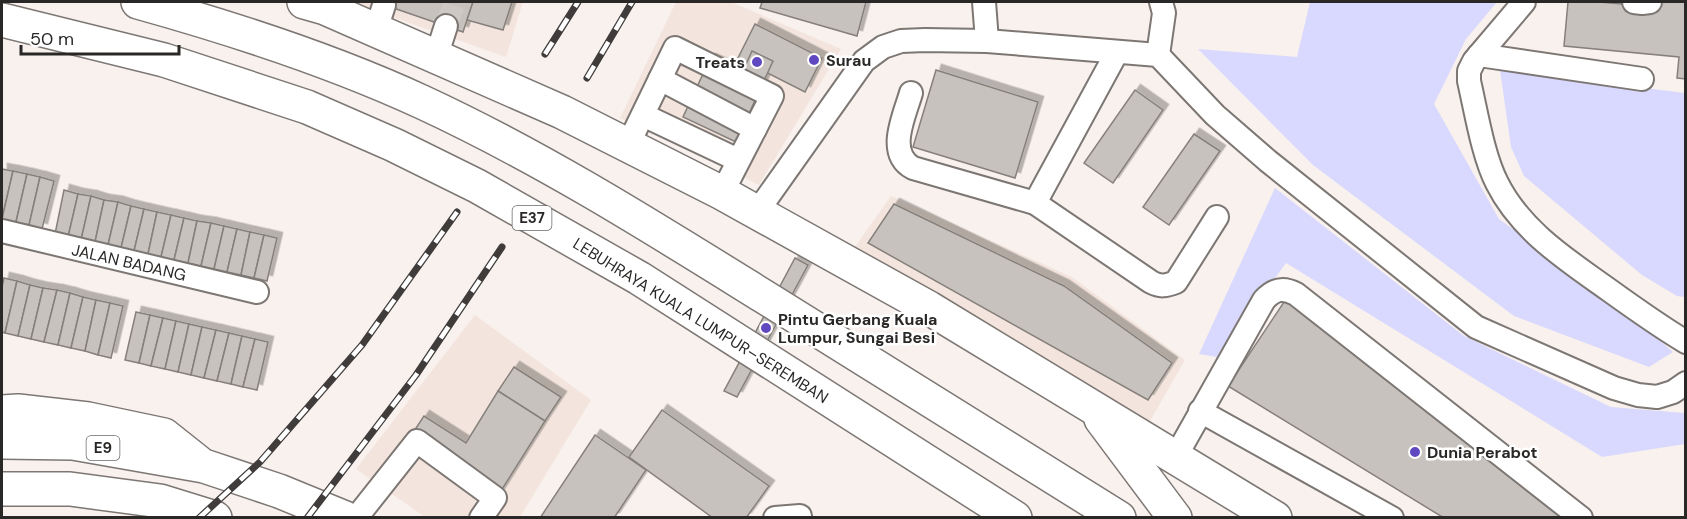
<svg xmlns="http://www.w3.org/2000/svg" width="1687" height="519" font-family="'DM Sans',sans-serif">
<style>
.built{fill:#f3e5dd}
.green{fill:#d9d8fe}
.building{fill:#c8c2be;stroke:#86807c;stroke-width:1.5;filter:url(#shadow)}
.lines{fill:none;stroke-linecap:round;stroke-linejoin:round}
.minor-tunnel{stroke:#cfc9c5;stroke-width:22;stroke-dasharray:22 11;stroke-linecap:butt}
.minor-casing{stroke:#7d7774;stroke-width:26}
.highway-casing{stroke:#7d7774;stroke-width:36}
.minor{stroke:#fff;stroke-width:22}
.highway{stroke:#fff;stroke-width:33}
.rail-casing{stroke:#3f3c3b;stroke-width:7}
.rail{stroke:#fff;stroke-width:4.5;stroke-dasharray:14;stroke-linecap:butt}
.poi-dot{fill:#6048c1;stroke:#fff;stroke-width:2}
.labels{text-anchor:middle;stroke-width:5;stroke-linejoin:round;paint-order:stroke}
.shield{fill:#fff;stroke:#6a6868;stroke-width:1.5}
.shield-label{font-size:15px;font-weight:bold;fill:#2a2827}
.poi-label{font-size:16px;font-weight:bold;fill:#2a2827;stroke:#fff;text-anchor:start}
.street-label{font-size:16px;fill:#2a2827;stroke:#fff}
</style>
<defs>
<filter id="shadow"><feDropShadow dx="5.5" dy="-5.5" stdDeviation="0" flood-color="#0004"/></filter>
</defs>
<rect width="100%" height="100%" fill="#f8f1ed"/>
<g class="built">
<polygon points="354,2 523,2 506,57 353,3"/>
<polygon points="676,2 731,2 841,49 759,185 620,118"/>
<polygon points="891,196 1072,277 1185,360 1150,421 852,251"/>
<polygon points="475,315 591,400 520,517 425,517 356,469"/>
</g>
<g class="green">
<polygon points="1310,2 1497,2 1466,39 1434,104 1499,219 1634,318 1673,352 1649,367 1514,316 1313,165 1198,49 1297,57"/>
<polygon points="1500,70 1685,93 1685,297 1677,296 1642,275 1524,176 1511,147"/>
<polygon points="1275,188 1464,336 1611,407 1685,413 1685,444 1602,457 1286,263 1217,357 1199,354"/>
</g>
<g class="building">
<polygon points="376,2 473,2 463,32"/>
<polygon points="473,2 512,2 503,30 467,20"/>
<polygon points="762,2 866,2 857,36 760,8"/>
<polygon points="1568,2 1599,2 1656,7 1658,2 1686,2 1686,79 1677,78 1679,57 1564,46"/>
<polygon points="755,24 822,58 805,92 738,58"/>
<polygon points="752,51 773,61 736,142 683,117 710,59 742,73"/>
<polygon points="936,70 1038,102 1015,178 913,147"/>
<polygon points="1135,90 1163,110 1113,183 1084,163"/>
<polygon points="1194,134 1220,151 1169,225 1143,207"/>
<polygon points="2,169 13,171 2,219"/>
<polygon points="13,171 27,174 16,222 2,219"/>
<polygon points="27,174 40,177 29,225 16,222"/>
<polygon points="40,177 54,181 42,229 29,225"/>
<polygon points="64,190 78,194 68,237 55,234"/>
<polygon points="78,194 91,196 81,240 68,237"/>
<polygon points="91,196 104,200 95,242 81,240"/>
<polygon points="104,200 118,202 108,245 95,242"/>
<polygon points="118,202 131,206 121,248 108,245"/>
<polygon points="894,204 1064,286 1172,363 1148,400 868,243"/>
<polygon points="131,206 144,209 134,251 121,248"/>
<polygon points="144,209 157,212 148,254 134,251"/>
<polygon points="157,212 171,215 161,257 148,254"/>
<polygon points="171,215 184,218 174,260 161,257"/>
<polygon points="184,218 197,221 188,263 174,260"/>
<polygon points="197,221 211,223 201,266 188,263"/>
<polygon points="211,223 224,226 214,269 201,266"/>
<polygon points="224,226 237,229 227,272 214,269"/>
<polygon points="237,229 250,232 241,275 227,272"/>
<polygon points="250,232 264,235 254,278 241,275"/>
<polygon points="264,235 277,238 267,281 254,278"/>
<polygon points="795,258 808,265 737,397 724,391"/>
<polygon points="4,278 17,281 5,333 2,332 2,287"/>
<polygon points="17,281 30,285 18,336 5,333"/>
<polygon points="30,285 43,288 31,339 18,336"/>
<polygon points="43,288 57,290 44,342 31,339"/>
<polygon points="57,290 70,293 58,345 44,342"/>
<polygon points="70,293 83,297 71,348 58,345"/>
<polygon points="1288,296 1580,518 1444,518 1228,386"/>
<polygon points="83,297 96,300 85,351 71,348"/>
<polygon points="96,300 110,303 98,355 85,351"/>
<polygon points="110,303 123,306 111,358 98,355"/>
<polygon points="136,312 150,315 139,363 125,360"/>
<polygon points="150,315 163,318 151,366 139,363"/>
<polygon points="163,318 176,321 165,369 151,366"/>
<polygon points="176,321 189,324 178,372 165,369"/>
<polygon points="189,324 202,327 191,375 178,372"/>
<polygon points="202,327 216,330 204,378 191,375"/>
<polygon points="216,330 229,333 217,381 204,378"/>
<polygon points="229,333 242,336 231,384 217,381"/>
<polygon points="242,336 255,339 243,387 231,384"/>
<polygon points="255,339 268,342 257,390 243,387"/>
<polygon points="514,367 561,397 545,421 498,391"/>
<polygon points="498,391 545,421 499,494 410,437 424,416 466,443"/>
<polygon points="662,410 769,486 746,518 713,518 629,457"/>
<polygon points="595,435 646,470 614,518 540,518"/>
</g>
<g class="lines">
<polyline class="minor-tunnel" points="446,26 455,2"/>
<defs>
<g id="minor">
<polyline points="984,2 987,41"/>
<path d="M1524,2l-50,59 -5,10v10c7,30 14,75 28,102 24,48 70,77 112,107 25,18 50,36 77,52"/>
<polyline points="1634,2 1642,3 1650,2"/>
<polyline points="376,30 384,5"/>
<polyline points="1158,55 1164,13 1161,2"/>
<polyline points="1479,55 1642,79"/>
<polyline points="436,57 446,26"/>
<polyline points="660,79 755,129"/>
<path d="M911,93c-7,24 -25,60 2,75l122,35 116,79c9,5 15,4 25,0l41,-65"/>
<polyline points="643,115 738,160"/>
<polyline points="628,145 675,48 772,96 722,193"/>
<polyline points="1035,203 1117,52"/>
<polyline points="757,212 864,61 883,47 901,41 925,40 987,41 1158,55 1215,115 1268,161 1476,327 1614,388 1638,395 1657,397 1673,392 1686,383"/>
<polyline points="2,231 257,292"/>
<polyline points="1200,411 1392,518"/>
<path d="M1176,456l88,-156c10,-11 19,-13 32,-6l285,224"/>
<polyline points="356,518 417,441 495,498 481,518"/>
<polyline points="775,518 800,516"/>
</g>
<g id="highway">
<path d="M138,2c97,27 193,58 284,100 119,55 230,125 341,194 119,74 238,148 356,222"/>
<polyline points="304,2 325,8 562,112 722,193 929,308 1275,518"/>
<polyline points="2,20 164,60 307,107 394,145 477,186 639,278 1015,518"/>
<polyline points="2,412 18,411 88,419 164,435 198,462"/>
<polyline points="1101,419 1175,518"/>
<polyline points="2,442 73,443 204,466 279,491 345,518"/>
<polyline points="2,489 70,489 160,501 215,518"/>
</g>
</defs>
<use href="#minor" class="minor-casing"/>
<use href="#highway" class="highway-casing"/>
<use href="#minor" class="minor"/>
<use href="#highway" class="highway"/>
<defs>
<g id="rail">
<polyline points="545,54 578,2"/>
<polyline points="587,78 632,2"/>
<polyline points="199,518 260,462 362,345 457,212"/>
<polyline points="307,518 416,375 502,247"/>
</g>
</defs>
<use href="#rail" class="rail-casing"/>
<use href="#rail" class="rail"/>
</g>
<g class="poi-dot">
<circle cx="814" cy="60" r="6"/>
<circle cx="757" cy="62" r="6"/>
<circle cx="766" cy="328" r="6"/>
<circle cx="1415" cy="452" r="6"/>
</g>
<g class="labels">
<g class="shield">
<rect x="512.5" y="206" width="39" height="24" rx="4.5"/>
<rect x="86.5" y="436" width="33" height="24" rx="4.5"/>
</g>
<g class="shield-label">
<text x="532" y="223">E37</text>
<text x="103" y="453">E9</text>
</g>
<g class="poi-label">
<text x="826" y="66">Surau</text>
<text x="745" y="68" text-anchor="end">Treats</text>
<text x="778" y="325">Pintu Gerbang Kuala<tspan x="778" dy="18">Lumpur, Sungai Besi</tspan></text>
<text x="1427" y="458">Dunia Perabot</text>
</g>
<g class="street-label">
<text transform="translate(129 262) rotate(13)" y="6">JALAN BADANG</text>
<text transform="translate(701 320) rotate(32)" y="6">LEBUHRAYA KUALA LUMPUR–SEREMBAN</text>
</g>
</g>
<rect width="1687" height="519" fill="none" stroke="#2a2827" stroke-width="6"/>
<path d="M21 45v9h158v-9" fill="none" stroke="#2a2827" stroke-width="3"/>
<text x="30" y="45" font-size="18" fill="#2a2827" stroke="#ffffff" stroke-width="4.5" paint-order="stroke">50 m</text>
</svg>
